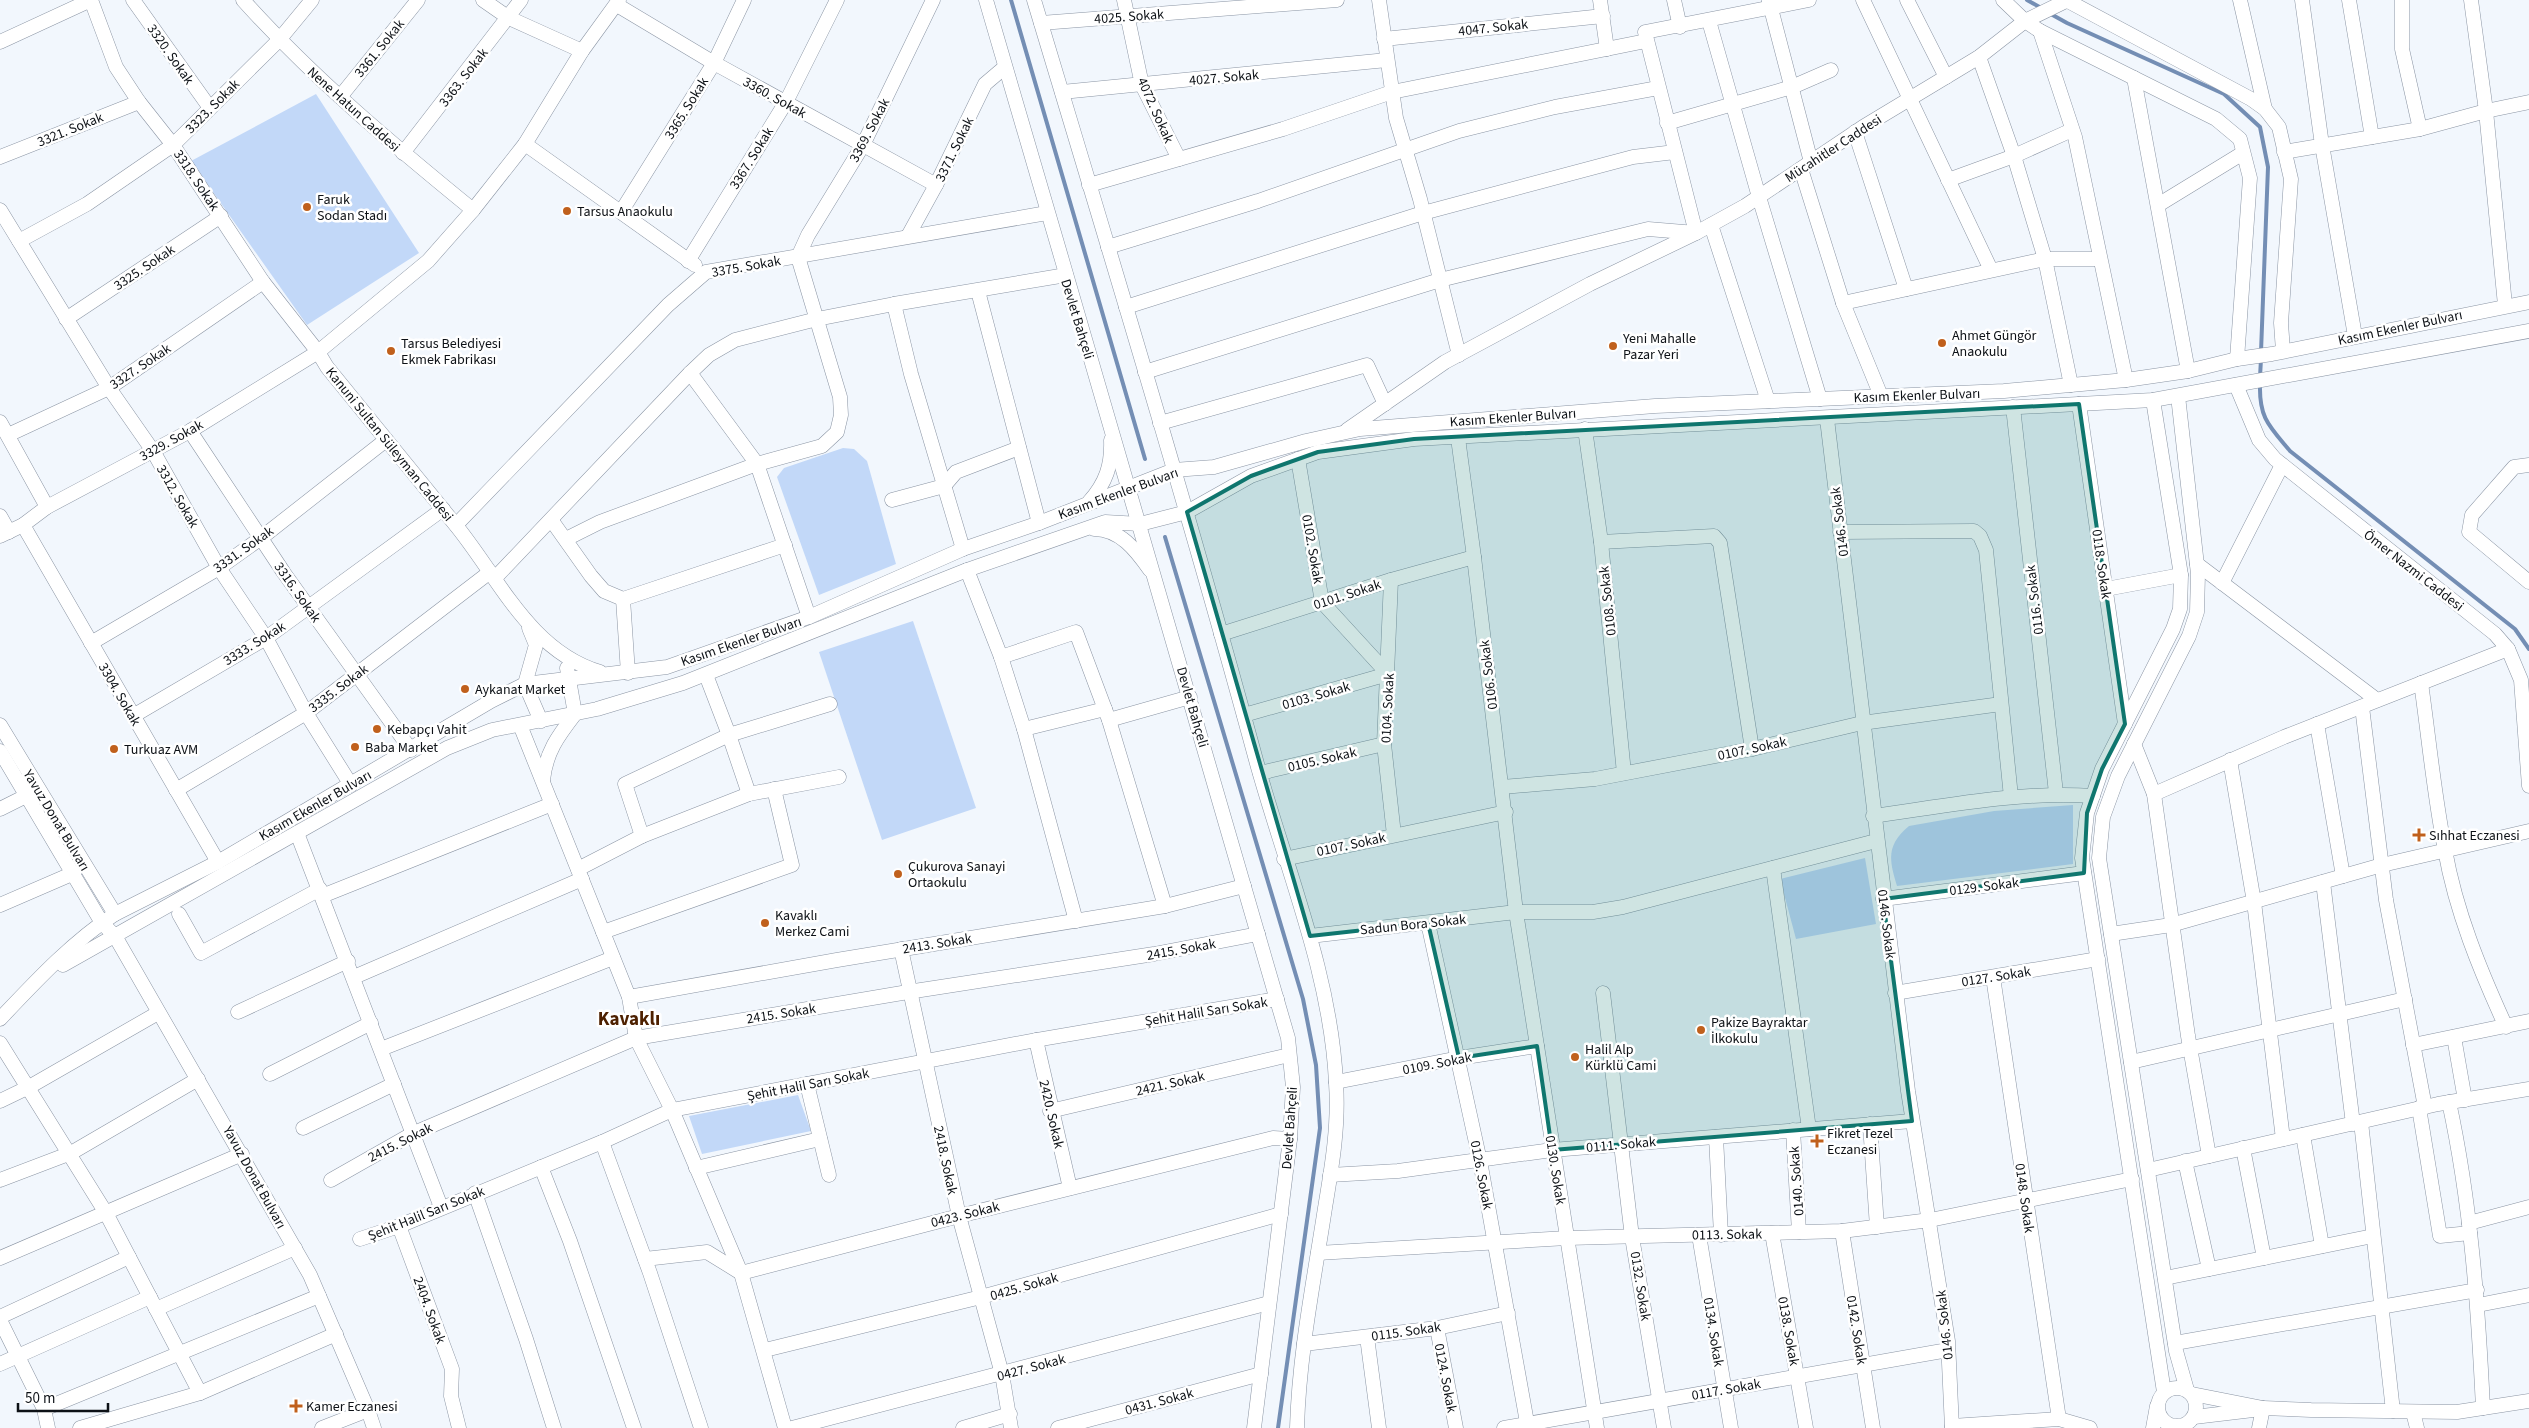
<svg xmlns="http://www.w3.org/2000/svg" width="2529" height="1428" font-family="'Source Sans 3',sans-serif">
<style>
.green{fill:#c2d8f8}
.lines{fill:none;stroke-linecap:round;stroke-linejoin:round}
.stream{stroke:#748eb4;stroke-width:4}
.minor-casing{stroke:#8b95a4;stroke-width:15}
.minor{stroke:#fff;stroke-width:14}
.marked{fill:#0f766e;fill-opacity:0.2;stroke:#0f766e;stroke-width:4;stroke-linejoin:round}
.poi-dot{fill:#c0601c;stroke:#fff;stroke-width:2}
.labels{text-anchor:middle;stroke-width:5;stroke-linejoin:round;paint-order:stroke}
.street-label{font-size:14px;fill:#0d1116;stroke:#fff}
.poi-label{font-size:14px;fill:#0d1116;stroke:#fff;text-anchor:start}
.district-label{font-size:19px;font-weight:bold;fill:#4d2000;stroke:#fff}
</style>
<rect width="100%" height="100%" fill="#f2f7fd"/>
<g class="green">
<polygon points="316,94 419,253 307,325 191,161"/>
<polygon points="843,448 854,449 867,461 896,564 819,595 777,477 784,468"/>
<polygon points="913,621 976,808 882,840 819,652"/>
<path d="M2073,805v59l-176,22c-8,-26 -11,-41 12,-60l85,-15z"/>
<polygon points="1865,858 1876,924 1796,939 1780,879"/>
<polygon points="798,1095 811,1131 702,1154 689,1116"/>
</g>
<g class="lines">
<g class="stream">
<polyline points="1011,0 1145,459"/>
<polyline points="2027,0 2043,9"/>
<polyline points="2049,13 2067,23 2224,94 2260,127 2268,167 2261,352"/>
<polyline points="2260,377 2261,359"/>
<path d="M2260,384c-1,34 9,42 30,67l225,178 14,20"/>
<polyline points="1165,537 1303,999 1316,1065 1320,1128 1278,1428"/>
</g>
<defs>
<g id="minor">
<polyline points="133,0 210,108"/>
<path d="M243,0c70,78 149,144 230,210"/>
<polyline points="483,0 509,18 582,51"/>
<path d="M986,0c101,346 203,692 302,1038l5,49 -3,52 -36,289"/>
<path d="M1034,0c76,253 153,506 222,760 29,106 75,213 80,323 3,42 -4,83 -11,125 -11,72 -26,146 -28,220"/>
<polyline points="1124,0 1142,85 1179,159"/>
<polyline points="1379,0 1396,118 1420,199 1459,355"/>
<polyline points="1600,0 1607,49"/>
<polyline points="1674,0 1680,27"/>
<polyline points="1863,0 1991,270"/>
<polyline points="1907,0 1946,77"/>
<polyline points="2003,0 2025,21 2040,31 2216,119 2240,139 2250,178 2237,359"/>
<polyline points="2066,0 2251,99 2265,109 2279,127 2291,179 2281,323 2283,351"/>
<polyline points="2240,0 2265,109"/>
<polyline points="2302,0 2322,145 2355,336"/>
<polyline points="2349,0 2372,137"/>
<polyline points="2402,0 2402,49 2420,129"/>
<polyline points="2471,0 2486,111 2505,305"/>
<polyline points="1769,1 1811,162"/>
<polyline points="617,5 714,63 936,185"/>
<polyline points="1709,21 1759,197 1820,399"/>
<polyline points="1041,23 1337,0"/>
<polyline points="2040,31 2075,137 2126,380"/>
<polyline points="1384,39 1603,16"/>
<polyline points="0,42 91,0"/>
<polyline points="1979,57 2014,156 2045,259 2071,385"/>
<polyline points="2134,78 2188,371"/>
<polyline points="1062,92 1387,60"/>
<polyline points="340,97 418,0"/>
<polyline points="1667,123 1792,87 1831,70"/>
<polyline points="1855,132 1906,289"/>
<polyline points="525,144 695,265"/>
<polyline points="2284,152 2420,129 2486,111 2529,102"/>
<polyline points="403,153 521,0"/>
<polyline points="0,157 139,102"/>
<polyline points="1801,169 1843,303 1881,396"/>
<polyline points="1948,180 2014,156 2072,130"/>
<polyline points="1089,185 1283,129 1392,92 1646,41"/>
<polyline points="2158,205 2243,153"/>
<polyline points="0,210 109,388 153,451 219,568 266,638 306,713 351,785"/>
<polyline points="621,212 714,63 744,0"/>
<polyline points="1711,225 1768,401"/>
<polyline points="908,236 936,185 985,84 1005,67"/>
<polyline points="19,241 87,204 173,145 279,40 312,0"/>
<polyline points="1108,247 1258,201 1459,131 1555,107 1658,88"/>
<polyline points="688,261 786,102 837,0"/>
<polyline points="978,291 1039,523"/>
<polyline points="1843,303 2045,259 2100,259"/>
<polyline points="894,304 911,374 963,549"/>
<polyline points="1126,307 1423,213 1633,157 1675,152"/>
<polyline points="66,319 221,216"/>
<polyline points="1145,372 1440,280 1648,229 1696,233 1645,32 1809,0"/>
<polyline points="690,373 757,464 809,617"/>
<polyline points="2236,385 2259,440 2275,459 2495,634 2508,649 2521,680 2529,786"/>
<polyline points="2178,396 2198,574 2197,612 2189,636 2118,776 2103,817 2099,858 2176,1351 2187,1390"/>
<polyline points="2153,400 2181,575 2180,609 2173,629 2102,769 2087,813 2082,858 2164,1392"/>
<polyline points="2079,404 2125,724"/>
<polyline points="2013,407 2056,793"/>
<polyline points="1827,419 1908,1091 1948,1341 1952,1428"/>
<polyline points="0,422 47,507"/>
<polyline points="1160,423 1367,365 1385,404"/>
<polyline points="1585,429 1601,542 1624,773"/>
<polyline points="1347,430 1445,362 1590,284 1696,233 1745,206 1863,127 1979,57 2025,21 2068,0"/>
<polyline points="190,431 284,573 411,750"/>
<polyline points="8,435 109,388 263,282"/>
<polyline points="1458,438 1474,557 1516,912 1597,1428"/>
<polyline points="2529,465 2514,467 2472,515 2469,532 2529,582"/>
<polyline points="892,500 944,486 956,472 1019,448"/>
<path d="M1089,502c17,-19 23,-37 22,-62"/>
<polyline points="0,516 9,532"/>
<polyline points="552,521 591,576 604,591 623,599 785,545"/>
<polyline points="23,525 218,862"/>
<polyline points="456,525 668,305 706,272 1047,213"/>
<path d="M1094,529c26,0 42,21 56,41"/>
<polyline points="1840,532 1974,531 1980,536 1986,550 2011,797"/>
<polyline points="0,536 23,525 47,507 190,431 318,352 263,282 173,145 139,102 116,67 91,0"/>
<polyline points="566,539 600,522 757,464 822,446 837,432 841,415 840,397 798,257 808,235 863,145 933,0"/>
<polyline points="1601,542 1714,536 1720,543 1752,749"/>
<polyline points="2197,564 2377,700"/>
<polyline points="967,570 1001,657 1024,729 1076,921"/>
<polyline points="495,578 690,373 709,355 735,340 817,319 894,304 1066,275"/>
<polyline points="1391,580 1384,744 1394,835"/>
<polyline points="2222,583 2282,465"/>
<polyline points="2106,589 2181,575"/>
<polyline points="623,599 628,673"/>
<polyline points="529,628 536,645 525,684 541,721"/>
<polyline points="1221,634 1391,580 1474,557"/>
<polyline points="91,643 219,568 261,538 386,440"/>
<polyline points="1001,657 1076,632 1109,720 1165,906"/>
<path d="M600,672c-71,-21 -102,-96 -146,-149 -42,-52 -85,-104 -127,-156l-9,-15 110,-91 45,-51 52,-66 57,-93 37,-51"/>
<polyline points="706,675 729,735 749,794"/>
<path d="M2421,683c8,56 13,112 24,167 11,62 35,120 61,177"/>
<polyline points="2362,707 2386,900 2425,1107"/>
<polyline points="1244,715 1388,674 1322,602 1298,459"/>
<polyline points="133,716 266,638 443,509"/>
<polyline points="1109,720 1190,697"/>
<polyline points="2317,724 2343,876"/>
<polyline points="0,725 115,914"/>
<polyline points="520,725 629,997 636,1038 672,1110 741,1273 785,1428"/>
<polyline points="1024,729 1105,709"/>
<polyline points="2134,744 2154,794 2188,1036 2209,1156"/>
<polyline points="0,751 102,923 115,936 310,1275 368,1410 374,1428"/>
<polyline points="2230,760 2254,902 2283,1139"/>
<polyline points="1260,773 1384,744"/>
<path d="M543,780c3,-28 15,-44 32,-66l-8,-46"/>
<polyline points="1502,787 1595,779 1752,749 1862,723 2001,704"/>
<polyline points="176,790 306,713 490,572"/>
<polyline points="2154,794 2284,737 2508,649"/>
<polyline points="0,809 28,795"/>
<path d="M1873,816c73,-10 146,-25 220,-20"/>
<polyline points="297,833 441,1207"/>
<polyline points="642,836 625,784 729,735 830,704"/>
<polyline points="1284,859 1506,812"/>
<polyline points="1773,868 1809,1129"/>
<polyline points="578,869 642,836 749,794 839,777"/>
<polyline points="2323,882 2353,1124"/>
<polyline points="322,896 552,804"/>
<polyline points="1883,899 2084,873"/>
<polyline points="0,905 74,873"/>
<polyline points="179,914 201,953 320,889"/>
<polyline points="1428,923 1480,1161 1528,1428"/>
<polyline points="603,932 792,865 774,789"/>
<polyline points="2111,934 2171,925 2382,865 2529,831"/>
<polyline points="1310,936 1516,912 1593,912 1623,907 1876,841"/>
<polyline points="901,949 959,1216 1002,1374 1011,1428"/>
<polyline points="63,965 447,748 492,730 597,709 683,683 967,570 1105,522 1140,524 1187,512 1251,476 1318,452 1414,439 2153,400 2529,331"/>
<polyline points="354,977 582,879"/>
<polyline points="1993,977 2059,1419"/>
<polyline points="1603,993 1632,1237 1664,1428"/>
<polyline points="1895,993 2098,959"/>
<polyline points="629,997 837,960 1165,906 1244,886"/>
<polyline points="238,1012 348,961"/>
<path d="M0,1019c35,-37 72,-77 115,-105l103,-52 273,-161 34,-17 142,-17 142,-50 154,-68 76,-26 135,-53 40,-3 92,-26 54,-12 295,-23 349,-15 122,-11 62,-9 49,-12 35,-5 257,-52"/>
<polyline points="2454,1037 2465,1100"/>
<polyline points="1036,1040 1070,1188"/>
<polyline points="0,1043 106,1213 200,1393"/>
<polyline points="2413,1045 2529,1021"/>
<polyline points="381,1049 613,958"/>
<polyline points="2131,1062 2405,999"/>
<polyline points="270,1074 371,1023"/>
<polyline points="1336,1082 1459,1058 1537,1046"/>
<polyline points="807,1084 829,1175"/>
<polyline points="0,1101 29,1087 158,1013"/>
<path d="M2449,1102c22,102 29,202 34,306"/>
<polyline points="2419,1108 2440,1236 2470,1233"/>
<polyline points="1050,1111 1289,1055"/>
<polyline points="2361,1122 2393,1411"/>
<polyline points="1870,1124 1877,1227"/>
<polyline points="303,1128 394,1084"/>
<polyline points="1793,1130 1799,1232"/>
<polyline points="2303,1135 2322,1246"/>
<polyline points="1716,1137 1721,1235"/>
<polyline points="602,1142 650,1273 701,1428"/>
<polyline points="2243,1148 2264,1258"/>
<polyline points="2185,1161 2209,1269"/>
<polyline points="541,1167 570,1241 634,1428"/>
<polyline points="696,1168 820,1139"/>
<polyline points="2148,1170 2438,1104 2529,1089"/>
<polyline points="1330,1175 1398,1171 1552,1150 1912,1121"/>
<polyline points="0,1180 71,1153 198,1079"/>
<polyline points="331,1180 412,1134 636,1038 908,992 1154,954 1258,934"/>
<polyline points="475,1193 526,1339 554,1428"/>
<polyline points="2469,1223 2529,1207"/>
<polyline points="399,1226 452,1369 451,1396 459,1428"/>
<polyline points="1842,1231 1873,1428"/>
<polyline points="1772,1233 1806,1428"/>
<polyline points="1699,1235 1731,1428"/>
<polyline points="360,1239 399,1226 602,1142 672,1110 1036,1040 1277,999"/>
<polyline points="1318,1253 1567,1238 1842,1231 1930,1220 2132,1179"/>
<polyline points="0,1258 242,1154"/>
<polyline points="645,1259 707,1252 741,1273 959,1216 1273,1138 1290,1139"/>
<polyline points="2165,1278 2373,1236"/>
<polyline points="2478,1305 2529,1295"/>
<polyline points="156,1309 295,1248"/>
<polyline points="0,1317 129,1257"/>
<polyline points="0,1320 44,1409 48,1428"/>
<polyline points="1437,1328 1456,1428"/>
<polyline points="1367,1337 1379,1428"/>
<polyline points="2175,1343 2477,1290"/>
<polyline points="1304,1344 1437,1328 1508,1313"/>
<polyline points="765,1350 981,1297 1281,1214"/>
<polyline points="0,1364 150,1297"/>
<circle cx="2177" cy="1407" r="19"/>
<polyline points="2192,1394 2263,1408 2311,1410 2457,1412 2529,1401"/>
<polyline points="44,1409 319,1296"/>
<polyline points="2413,1412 2417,1428"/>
<polyline points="2194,1417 2253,1410"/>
<polyline points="1952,1426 2059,1419 2090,1428"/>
<polyline points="80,1428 200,1393 336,1334"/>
<polyline points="322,1428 368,1410"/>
<polyline points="792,1428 1269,1303"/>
<polyline points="963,1428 1010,1414"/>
<polyline points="1058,1428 1261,1374"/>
<polyline points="1504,1428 1948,1350"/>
<polyline points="2153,1428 2157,1406"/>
<polyline points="2259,1428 2263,1408"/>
</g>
</defs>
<use href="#minor" class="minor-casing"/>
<use href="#minor" class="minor"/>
</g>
<path class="marked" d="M2079,404l46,320 -23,45 -15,44 -3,60 -201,26 29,222 -360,29 -15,-104 -78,12 -31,-135 -118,13 -123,-424 64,-36 67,-24 96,-13z"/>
<g class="poi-dot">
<circle cx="307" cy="207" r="5"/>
<circle cx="567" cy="211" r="5"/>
<circle cx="1942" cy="343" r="5"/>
<circle cx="1613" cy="346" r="5"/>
<circle cx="391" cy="351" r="5"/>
<circle cx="465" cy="689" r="5"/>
<circle cx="377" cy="729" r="5"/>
<circle cx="355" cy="747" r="5"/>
<circle cx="114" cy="749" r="5"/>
<path d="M2416.5 827.5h5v5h5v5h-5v5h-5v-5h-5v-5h5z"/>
<circle cx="898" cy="874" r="5"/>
<circle cx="765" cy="923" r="5"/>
<circle cx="1701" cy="1030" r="5"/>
<circle cx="1575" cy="1057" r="5"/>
<path d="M1814.5 1133.5h5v5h5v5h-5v5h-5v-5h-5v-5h5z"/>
<path d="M293.5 1398.5h5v5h5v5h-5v5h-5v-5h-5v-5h5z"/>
</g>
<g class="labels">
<g class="street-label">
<text transform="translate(1129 16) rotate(-4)" y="5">4025. Sokak</text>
<text transform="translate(1493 27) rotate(-6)" y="5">4047. Sokak</text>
<text transform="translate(379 48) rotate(-51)" y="5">3361. Sokak</text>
<text transform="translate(171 54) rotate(55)" y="5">3320. Sokak</text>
<text transform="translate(463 77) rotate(-52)" y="5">3363. Sokak</text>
<text transform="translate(1224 77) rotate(-5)" y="5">4027. Sokak</text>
<text transform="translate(775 97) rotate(29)" y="5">3360. Sokak</text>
<text transform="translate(212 106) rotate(-45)" y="5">3323. Sokak</text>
<text transform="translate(686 108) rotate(-58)" y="5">3365. Sokak</text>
<text transform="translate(354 109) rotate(42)" y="5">Nene Hatun Caddesi</text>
<text transform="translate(1156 110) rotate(66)" y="5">4072. Sokak</text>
<text transform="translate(70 129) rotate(-22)" y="5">3321. Sokak</text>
<text transform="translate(869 130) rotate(-62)" y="5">3369. Sokak</text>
<text transform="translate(1833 148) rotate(-33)" y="5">Mücahitler Caddesi</text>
<text transform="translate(954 149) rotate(-64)" y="5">3371. Sokak</text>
<text transform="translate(751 158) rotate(-58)" y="5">3367. Sokak</text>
<text transform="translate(197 180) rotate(56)" y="5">3318. Sokak</text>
<text transform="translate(746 266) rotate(-10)" y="5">3375. Sokak</text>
<text transform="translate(144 267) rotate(-34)" y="5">3325. Sokak</text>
<text transform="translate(1078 319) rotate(73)" y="5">Devlet Bahçeli</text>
<text transform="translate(2400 327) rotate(-12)" y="5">Kasım Ekenler Bulvarı</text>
<text transform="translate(140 366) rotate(-34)" y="5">3327. Sokak</text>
<text transform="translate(1917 395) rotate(-2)" y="5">Kasım Ekenler Bulvarı</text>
<text transform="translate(1513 417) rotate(-4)" y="5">Kasım Ekenler Bulvarı</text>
<text transform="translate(171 440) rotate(-29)" y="5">3329. Sokak</text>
<text transform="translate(390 444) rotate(51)" y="5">Kanuni Sultan Süleyman Caddesi</text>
<text transform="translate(1118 493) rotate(-20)" y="5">Kasım Ekenler Bulvarı</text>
<text transform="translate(178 496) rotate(60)" y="5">3312. Sokak</text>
<text transform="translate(1839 522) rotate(-97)" y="5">0146. Sokak</text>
<text transform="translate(243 549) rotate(-35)" y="5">3331. Sokak</text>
<text transform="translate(1313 549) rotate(80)" y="5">0102. Sokak</text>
<text transform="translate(2102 564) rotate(82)" y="5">0118. Sokak</text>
<text transform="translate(2414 570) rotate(38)" y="5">Ömer Nazmi Caddesi</text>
<text transform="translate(298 592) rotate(55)" y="5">3316. Sokak</text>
<text transform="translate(1347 594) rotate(-18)" y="5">0101. Sokak</text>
<text transform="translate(2034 600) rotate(-97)" y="5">0116. Sokak</text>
<text transform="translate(1607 601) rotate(-96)" y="5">0108. Sokak</text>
<text transform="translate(741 641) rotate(-19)" y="5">Kasım Ekenler Bulvarı</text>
<text transform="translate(254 643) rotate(-32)" y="5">3333. Sokak</text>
<text transform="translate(1488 675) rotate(-97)" y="5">0106. Sokak</text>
<text transform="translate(338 688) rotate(-37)" y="5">3335. Sokak</text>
<text transform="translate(120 694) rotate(60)" y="5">3304. Sokak</text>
<text transform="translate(1316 695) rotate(-16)" y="5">0103. Sokak</text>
<text transform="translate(1193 707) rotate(74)" y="5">Devlet Bahçeli</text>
<text transform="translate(1387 708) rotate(-87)" y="5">0104. Sokak</text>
<text transform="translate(1752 748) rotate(-12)" y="5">0107. Sokak</text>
<text transform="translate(1322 759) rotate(-13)" y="5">0105. Sokak</text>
<text transform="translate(315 805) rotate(-30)" y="5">Kasım Ekenler Bulvarı</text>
<text transform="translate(57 820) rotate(59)" y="5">Yavuz Donat Bulvarı</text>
<text transform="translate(1351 844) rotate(-12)" y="5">0107. Sokak</text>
<text transform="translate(1984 886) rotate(-7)" y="5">0129. Sokak</text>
<text transform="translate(1413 924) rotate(-6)" y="5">Sadun Bora Sokak</text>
<text transform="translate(1887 924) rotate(83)" y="5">0146. Sokak</text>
<text transform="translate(937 943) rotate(-9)" y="5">2413. Sokak</text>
<text transform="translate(1181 949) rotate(-10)" y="5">2415. Sokak</text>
<text transform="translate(1996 976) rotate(-9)" y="5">0127. Sokak</text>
<text transform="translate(1206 1011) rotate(-9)" y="5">Şehit Halil Sarı Sokak</text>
<text transform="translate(781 1013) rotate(-9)" y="5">2415. Sokak</text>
<text transform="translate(1437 1063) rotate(-11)" y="5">0109. Sokak</text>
<text transform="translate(1170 1083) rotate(-13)" y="5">2421. Sokak</text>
<text transform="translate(808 1084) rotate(-11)" y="5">Şehit Halil Sarı Sokak</text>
<text transform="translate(1052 1114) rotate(77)" y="5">2420. Sokak</text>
<text transform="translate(1289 1128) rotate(-86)" y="5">Devlet Bahçeli</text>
<text transform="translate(400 1142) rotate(-27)" y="5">2415. Sokak</text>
<text transform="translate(1621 1144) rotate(-5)" y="5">0111. Sokak</text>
<text transform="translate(946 1160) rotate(78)" y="5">2418. Sokak</text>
<text transform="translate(1556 1170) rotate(81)" y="5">0130. Sokak</text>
<text transform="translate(1482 1175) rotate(79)" y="5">0126. Sokak</text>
<text transform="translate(255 1177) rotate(61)" y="5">Yavuz Donat Bulvarı</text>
<text transform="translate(1796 1181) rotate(-94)" y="5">0140. Sokak</text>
<text transform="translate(2025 1198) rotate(82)" y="5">0148. Sokak</text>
<text transform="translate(426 1213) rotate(-22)" y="5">Şehit Halil Sarı Sokak</text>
<text transform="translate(965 1214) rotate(-14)" y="5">0423. Sokak</text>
<text transform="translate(1727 1234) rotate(-1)" y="5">0113. Sokak</text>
<text transform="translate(1024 1286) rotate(-16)" y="5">0425. Sokak</text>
<text transform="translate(1641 1286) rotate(81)" y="5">0132. Sokak</text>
<text transform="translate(430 1310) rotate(70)" y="5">2404. Sokak</text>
<text transform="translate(1944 1325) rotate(-96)" y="5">0146. Sokak</text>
<text transform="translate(1857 1330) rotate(81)" y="5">0142. Sokak</text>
<text transform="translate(1406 1331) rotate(-8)" y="5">0115. Sokak</text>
<text transform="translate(1789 1331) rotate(80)" y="5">0138. Sokak</text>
<text transform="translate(1714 1332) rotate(81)" y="5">0134. Sokak</text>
<text transform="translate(1031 1367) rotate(-15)" y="5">0427. Sokak</text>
<text transform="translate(1446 1378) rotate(79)" y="5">0124. Sokak</text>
<text transform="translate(1726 1389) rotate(-10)" y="5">0117. Sokak</text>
<text transform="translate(1159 1401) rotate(-15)" y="5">0431. Sokak</text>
</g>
<g class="poi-label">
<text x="317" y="204">Faruk<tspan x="317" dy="16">Sodan Stadı</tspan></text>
<text x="577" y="216">Tarsus Anaokulu</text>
<text x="1952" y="340">Ahmet Güngör<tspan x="1952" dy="16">Anaokulu</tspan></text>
<text x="1623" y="343">Yeni Mahalle<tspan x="1623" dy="16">Pazar Yeri</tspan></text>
<text x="401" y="348">Tarsus Belediyesi<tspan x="401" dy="16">Ekmek Fabrikası</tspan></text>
<text x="475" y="694">Aykanat Market</text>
<text x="387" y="734">Kebapçı Vahit</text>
<text x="365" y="752">Baba Market</text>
<text x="124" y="754">Turkuaz AVM</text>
<text x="2429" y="840">Sıhhat Eczanesi</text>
<text x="908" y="871">Çukurova Sanayi<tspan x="908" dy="16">Ortaokulu</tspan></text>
<text x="775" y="920">Kavaklı<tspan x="775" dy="16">Merkez Cami</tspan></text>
<text x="1711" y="1027">Pakize Bayraktar<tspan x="1711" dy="16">İlkokulu</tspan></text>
<text x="1585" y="1054">Halil Alp<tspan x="1585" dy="16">Kürklü Cami</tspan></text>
<text x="1827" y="1138">Fikret Tezel<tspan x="1827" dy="16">Eczanesi</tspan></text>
<text x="306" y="1411">Kamer Eczanesi</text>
</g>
<g class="district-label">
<text x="629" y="1025">Kavaklı</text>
</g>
</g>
<path d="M18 1403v8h90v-8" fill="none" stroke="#0d1116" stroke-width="2.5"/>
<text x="25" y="1403" font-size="15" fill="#0d1116" stroke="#ffffff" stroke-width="4" paint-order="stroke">50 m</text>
</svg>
